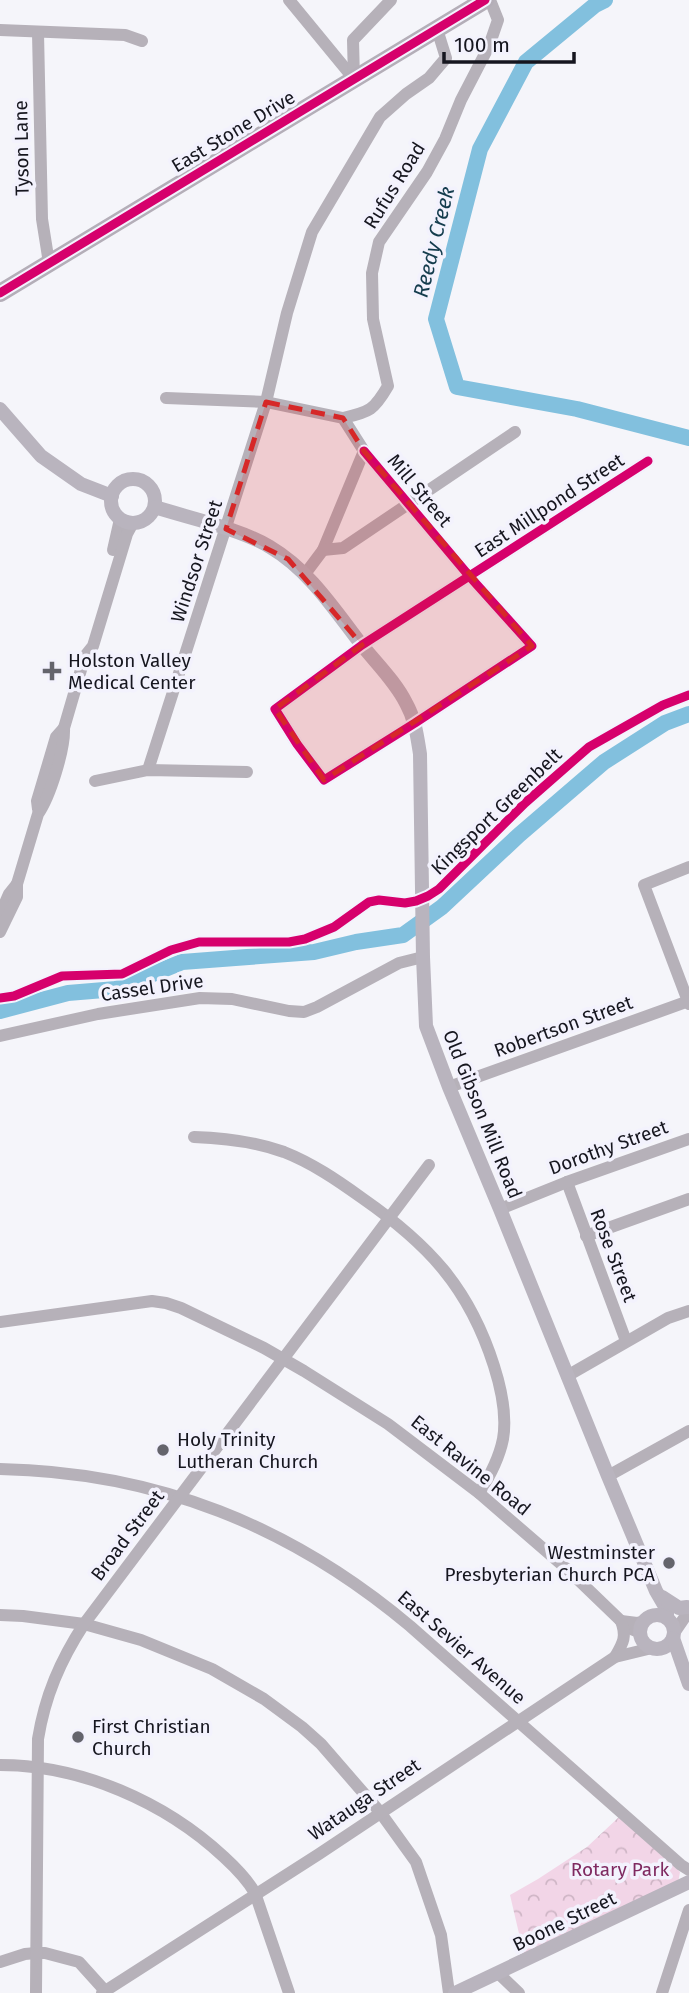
<svg xmlns="http://www.w3.org/2000/svg" width="689" height="1993" font-family="'Fira Sans',sans-serif">
<style>
.forest{fill:url(#forest-crowns)}
.lines{fill:none;stroke-linecap:round;stroke-linejoin:round}
.river{stroke:#82c0de;stroke-width:16}
.minor{stroke:#b6b1b9;stroke-width:12}
.major{stroke:#b9b4be;stroke-width:14}
.highway{stroke:#b4aeb8;stroke-width:18}
.cycleway-casing{stroke:#f3f2fd;stroke-width:13}
.cycleway{stroke:#d6006c;stroke-width:9}
.marked{fill:#d62828;fill-opacity:0.2;stroke:#d62828;stroke-width:5;stroke-dasharray:14 9;stroke-linejoin:round}
.poi-dot{fill:#64646c;stroke:#f3f2fd;stroke-width:2.5}
.labels{text-anchor:middle;stroke-width:7;stroke-linejoin:round;paint-order:stroke}
.street-label{font-size:19px;fill:#16161f;stroke:#f3f2fd}
.poi-label{font-size:19px;fill:#16161f;stroke:#f3f2fd;text-anchor:start}
.park-label{font-size:19px;fill:#7f2a61;stroke:#f3f2fd}
.water-label{font-size:21px;font-style:italic;fill:#143c4d;stroke:#f3f2fd}
</style>
<defs>
<pattern id="forest-crowns" width="20" height="18" patternUnits="userSpaceOnUse" patternTransform="scale(1.75)"><rect width="20" height="18" fill="#f2d5e7"/><path d="M2 6a3 3 0 1 1 6 0M12 15a3 3 0 1 1 6 0" fill="none" stroke="#cfb6c6"/></pattern>
</defs>
<rect width="100%" height="100%" fill="#f5f5fa"/>
<polygon class="forest" points="619,1817 680,1872 678,1883 524,1955 510,1895 538,1879 587,1847"/>
<g class="lines">
<g class="river">
<polyline points="605,0 595,5 526,62 480,149 436,319 457,387 577,409 689,438"/>
<polyline points="0,1011 68,993 116,989 182,962 314,952 356,942 403,935 442,907 519,835 604,762 665,723 689,714"/>
</g>
<g class="minor">
<polyline points="289,0 354,79"/>
<polyline points="0,30 125,35 142,41"/>
<polyline points="38,33 42,219 49,263"/>
<polyline points="354,79 353,40 391,0"/>
<polyline points="166,398 266,402 343,418 364,451 323,550 305,574"/>
<path d="M343,418c27,-6 31,-8 45,-32l-15,-67 -1,-46 7,-31 48,-70 18,-33 16,-39 28,-54 9,-26 -8,-20"/>
<polyline points="364,451 470,577 532,646 415,723 324,780 297,744 275,709 362,645 648,461"/>
<polyline points="113,550 120,519"/>
<polyline points="323,550 343,548 515,432"/>
<polyline points="148,770 266,402 287,313 312,232 380,117 406,94 429,78 446,58 437,29"/>
<polyline points="95,781 148,770 247,772"/>
<polyline points="38,809 37,801 56,737 64,728"/>
<polyline points="689,867 644,885 689,1004"/>
<polyline points="0,914 9,894 17,884"/>
<path d="M0,932l17,-35v-13l21,-70c12,-17 27,-65 26,-86l21,-72 8,-10 34,-112 6,-11"/>
<polyline points="0,1036 98,1014 200,998 232,999 289,1011 304,1012 317,1007 399,963 423,957"/>
<polyline points="449,1087 689,1001"/>
<path d="M194,1137c30,1 62,5 90,15 28,11 53,28 78,46 66,46 107,89 132,168 7,22 13,50 9,73 -4,20 -13,37 -24,54"/>
<polyline points="567,1182 626,1341"/>
<polyline points="500,1209 567,1182 689,1139"/>
<polyline points="586,1236 689,1199"/>
<polyline points="0,1322 152,1301 166,1303 181,1308 264,1348 304,1371 388,1424 479,1493 568,1570 621,1621 631,1629 641,1633"/>
<polyline points="567,1376 668,1318 689,1311"/>
<path d="M0,1469c157,3 291,57 410,157l271,239 8,5"/>
<polyline points="608,1476 689,1431"/>
<polyline points="0,1615 23,1616 84,1624 141,1640 212,1669 264,1699 302,1727 321,1744 380,1812 416,1862 441,1935 449,1993"/>
<polyline points="621,1621 637,1623 645,1621"/>
<polyline points="674,1633 689,1611"/>
<path d="M615,1657c8,-14 12,-20 6,-36"/>
<path d="M0,1765c81,0 165,37 224,92 12,11 23,22 31,36l34,100"/>
<polyline points="0,1962 25,1954 36,1953 45,1953 79,1962 107,1993"/>
<polyline points="499,1974 519,1993"/>
<path d="M36,1993l2,-254c7,-43 22,-78 46,-115l345,-459"/>
<polyline points="102,1993 319,1854 615,1657 652,1648"/>
<polyline points="662,1993 689,1910"/>
</g>
<g class="major">
<polyline points="0,409 41,456 81,484 112,496"/>
<circle cx="133" cy="501" r="22"/>
<path d="M155,507c34,11 86,22 115,40 39,23 64,62 91,97 15,19 34,37 45,59 9,16 11,32 14,51l3,203 3,69 23,61 51,122 108,267 48,115 11,19v8"/>
<polyline points="662,1597 679,1608 687,1607"/>
<circle cx="657" cy="1632" r="17"/>
<polyline points="673,1638 689,1684"/>
<polyline points="455,1993 689,1882"/>
</g>
<polyline class="highway" points="0,293 485,0"/>
<defs>
<g id="cycleway">
<polyline points="0,293 485,0"/>
<polyline points="364,451 470,577 532,646 415,723 324,780 297,744 275,709 362,645 648,461"/>
<polyline points="0,998 14,996 62,976 122,974 171,950 199,942 289,942 305,939 334,927 369,902 379,900 405,903 416,901 428,896 439,889 525,803 589,747 663,705 689,695"/>
</g>
</defs>
<use href="#cycleway" class="cycleway-casing"/>
<use href="#cycleway" class="cycleway"/>
</g>
<path class="marked" d="M266,402l77,16 21,33 168,195 -208,134 -49,-71 87,-64 -74,-86 -62,-30z"/>
<g class="poi-dot">
<path d="M48.5 660.5h7v7h7v7h-7v7h-7v-7h-7v-7h7z"/>
<circle cx="163" cy="1450" r="7"/>
<circle cx="669" cy="1563" r="7"/>
<circle cx="78" cy="1737" r="7"/>
</g>
<g class="labels">
<g class="street-label">
<text transform="translate(233 131) rotate(-31)" y="7">East Stone Drive</text>
<text transform="translate(21 148) rotate(-91)" y="7">Tyson Lane</text>
<text transform="translate(394 185) rotate(-58)" y="7">Rufus Road</text>
<text transform="translate(420 490) rotate(50)" y="7">Mill Street</text>
<text transform="translate(549 505) rotate(-33)" y="7">East Millpond Street</text>
<text transform="translate(196 561) rotate(-72)" y="7">Windsor Street</text>
<text transform="translate(496 811) rotate(-44)" y="7">Kingsport Greenbelt</text>
<text transform="translate(152 987) rotate(-8)" y="7">Cassel Drive</text>
<text transform="translate(563 1026) rotate(-20)" y="7">Robertson Street</text>
<text transform="translate(483 1114) rotate(68)" y="7">Old Gibson Mill Road</text>
<text transform="translate(608 1147) rotate(-20)" y="7">Dorothy Street</text>
<text transform="translate(614 1255) rotate(69)" y="7">Rose Street</text>
<text transform="translate(471 1465) rotate(39)" y="7">East Ravine Road</text>
<text transform="translate(127 1535) rotate(-53)" y="7">Broad Street</text>
<text transform="translate(462 1647) rotate(41)" y="7">East Sevier Avenue</text>
<text transform="translate(364 1799) rotate(-34)" y="7">Watauga Street</text>
<text transform="translate(564 1921) rotate(-26)" y="7">Boone Street</text>
</g>
<g class="poi-label">
<text x="68" y="667">Holston Valley<tspan x="68" dy="22">Medical Center</tspan></text>
<text x="177" y="1446">Holy Trinity<tspan x="177" dy="22">Lutheran Church</tspan></text>
<text x="655" y="1559" text-anchor="end">Westminster<tspan x="655" dy="22">Presbyterian Church PCA</tspan></text>
<text x="92" y="1733">First Christian<tspan x="92" dy="22">Church</tspan></text>
</g>
<g class="park-label">
<text x="620" y="1876">Rotary Park</text>
</g>
<g class="water-label">
<text transform="translate(434 242) rotate(-76)" y="7">Reedy Creek</text>
</g>
</g>
<path d="M444 52v10h130v-10" fill="none" stroke="#16161f" stroke-width="3.5"/>
<text x="454" y="52" font-size="21" fill="#16161f" stroke="#f3f2fd" stroke-width="5" paint-order="stroke">100 m</text>
</svg>
